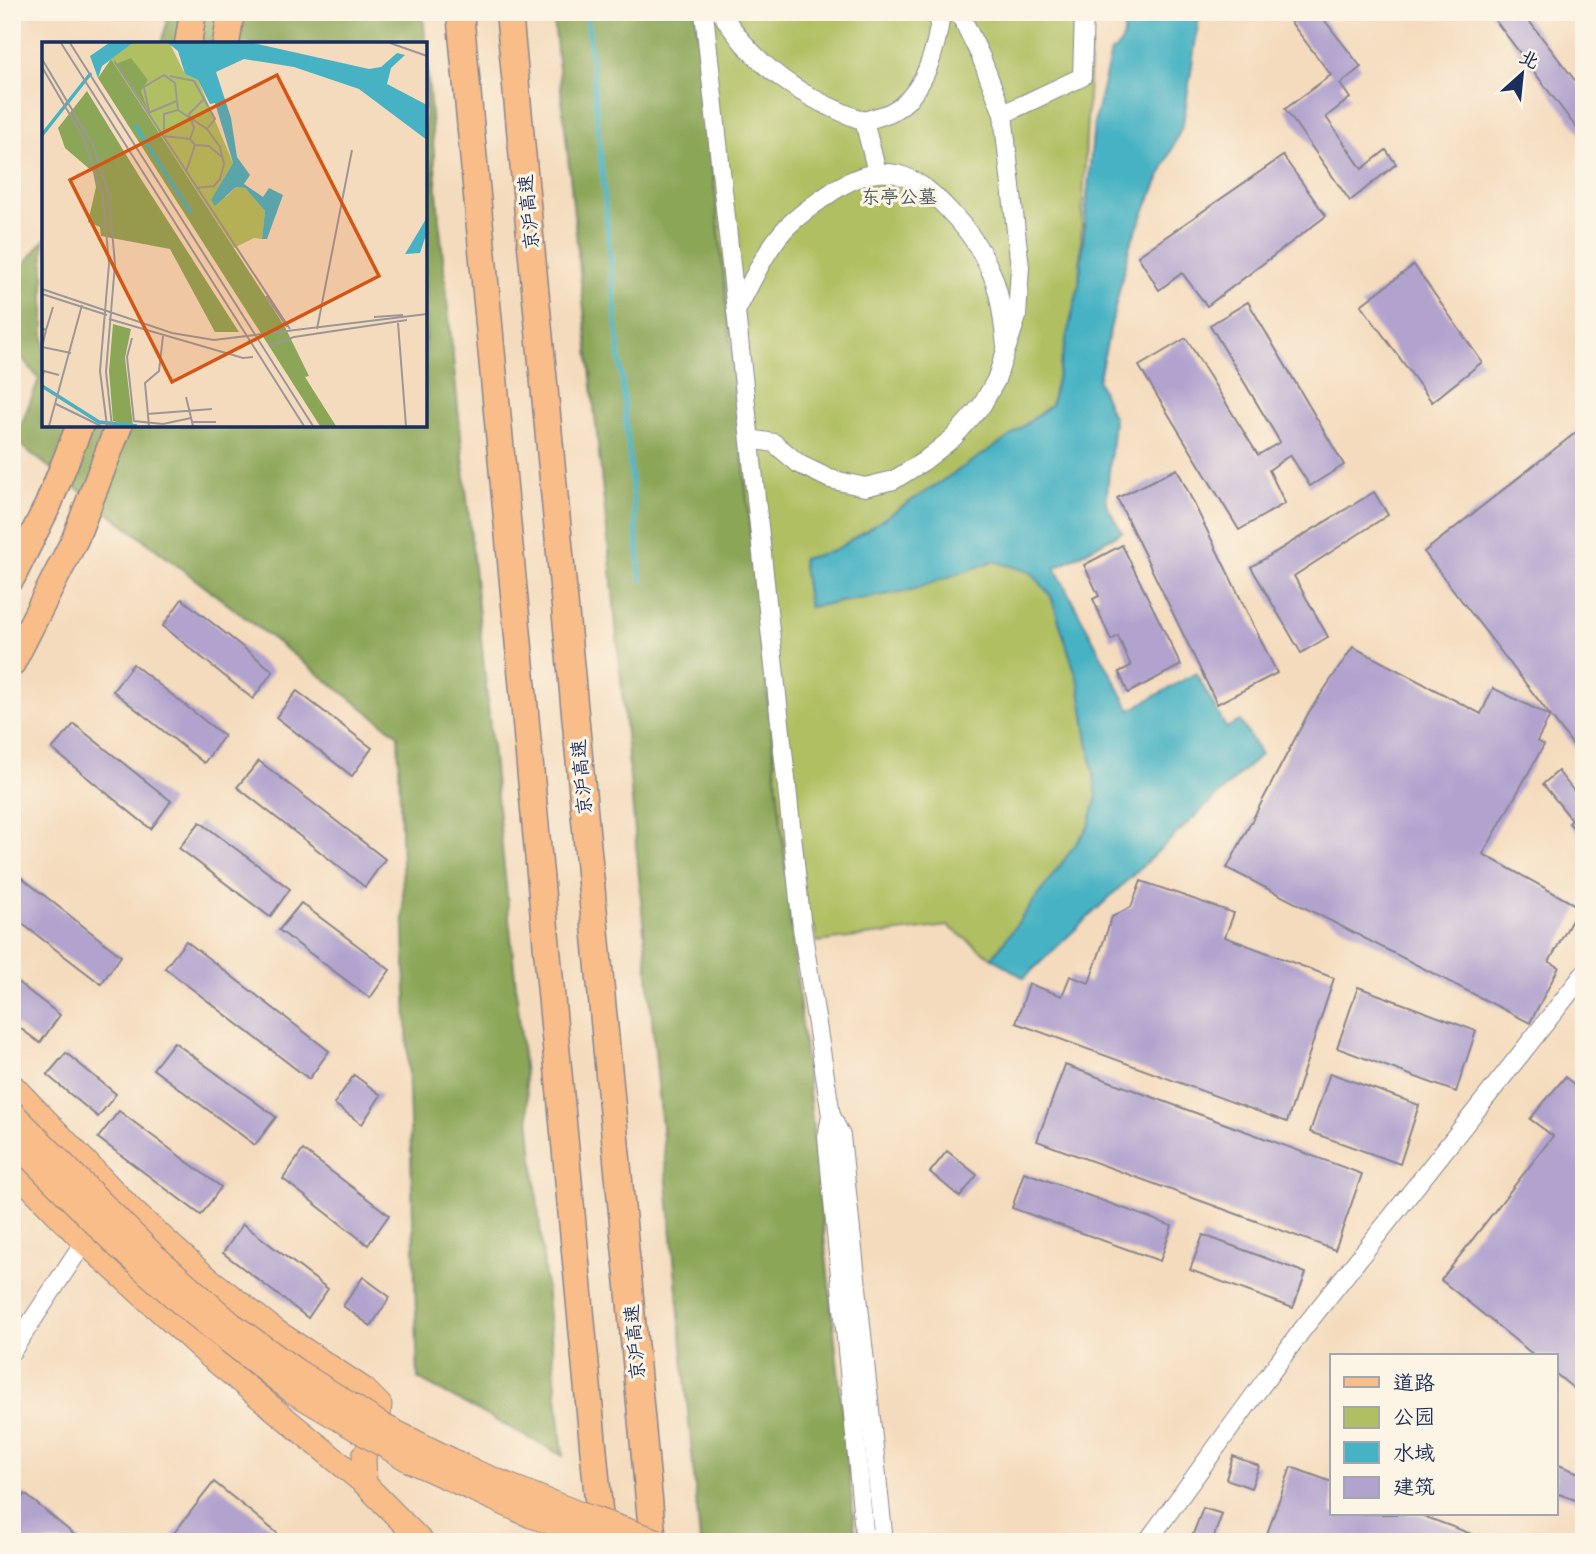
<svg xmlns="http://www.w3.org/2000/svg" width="1596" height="1554" font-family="'Gochi Hand','LXGW WenKai TC',sans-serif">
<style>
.green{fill:#b0bf62;stroke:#667760;stroke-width:2}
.forest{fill:#8ca658;stroke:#546a5b;stroke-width:2}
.water{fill:#46b2c3;stroke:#307090;stroke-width:2}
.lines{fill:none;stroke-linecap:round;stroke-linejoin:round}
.stream{stroke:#46b2c3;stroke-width:5}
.building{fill:#b1a3ce}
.minor-casing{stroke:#88858e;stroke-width:20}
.major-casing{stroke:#88858e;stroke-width:25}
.highway-casing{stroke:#88858e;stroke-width:29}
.minor{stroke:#fff;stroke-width:18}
.major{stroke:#f8bd89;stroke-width:23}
.highway{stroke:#f8bd89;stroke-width:26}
.major-bridge-casing{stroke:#88858e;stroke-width:25;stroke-linecap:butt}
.major-bridge{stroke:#f8bd89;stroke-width:23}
.labels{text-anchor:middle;stroke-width:6;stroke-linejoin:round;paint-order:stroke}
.park-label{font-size:19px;fill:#485a5f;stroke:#fcf5e5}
.street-label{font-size:19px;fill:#1b2f5e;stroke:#fcf5e5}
.inset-river{fill:none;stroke:#46b2c3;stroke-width:3.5}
.inset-road{fill:none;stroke:#9d9697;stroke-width:2}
.view{fill:#d45514;fill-opacity:0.15;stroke:#d45514;stroke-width:3.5}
.inset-edge{fill:none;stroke:#1b2f5e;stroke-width:3.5}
</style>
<rect width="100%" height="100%" fill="#fcf5e5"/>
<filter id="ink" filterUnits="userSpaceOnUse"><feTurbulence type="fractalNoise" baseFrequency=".0143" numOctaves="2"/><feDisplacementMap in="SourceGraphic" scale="14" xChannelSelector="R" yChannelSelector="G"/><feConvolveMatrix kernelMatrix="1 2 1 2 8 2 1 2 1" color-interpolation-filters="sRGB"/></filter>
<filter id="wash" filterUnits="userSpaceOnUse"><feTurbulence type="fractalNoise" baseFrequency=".00686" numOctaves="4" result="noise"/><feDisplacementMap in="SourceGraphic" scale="28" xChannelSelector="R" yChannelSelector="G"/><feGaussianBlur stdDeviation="1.57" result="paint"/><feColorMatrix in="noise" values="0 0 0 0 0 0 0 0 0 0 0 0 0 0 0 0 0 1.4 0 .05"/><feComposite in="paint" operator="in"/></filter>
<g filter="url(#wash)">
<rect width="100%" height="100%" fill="#f4dbbd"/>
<polygon class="green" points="696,12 1092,12 1079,285 1051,405 1005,440 834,551 802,559 809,607 908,591 994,561 1031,572 1051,596 1079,684 1097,796 1089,826 992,958 948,926 817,942 814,926 792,929"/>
<g class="forest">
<polygon points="163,12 423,12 439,218 563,1456 418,1379 398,735 15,441 39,379 12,345 12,280 44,240 44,425 425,425 425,44 161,44 167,23"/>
<polygon points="553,12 696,12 856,1542 700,1542 610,560"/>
</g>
<path class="water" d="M1126,12h74l-17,112 -53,120 -32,137 16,39 -8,84 16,28 -67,36 75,142 66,-37 30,55 14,-7 21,33 -237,224 -32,-20 97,-132 8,-30 -18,-112 -28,-88 -20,-24 -37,-11 -86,30 -99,16 -7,-48 32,-8 171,-111 46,-35 28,-120 15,-162 17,-71c16,-8 13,-23 15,-40z"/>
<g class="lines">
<polyline class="stream" points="587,12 641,580"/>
</g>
<g id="blocks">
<g class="building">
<polygon points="1283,12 1318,12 1361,67 1340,84 1350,98 1326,117 1362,169 1386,150 1396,164 1350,201 1285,109 1331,75"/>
<polygon points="1489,12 1522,12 1584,92 1584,131 1581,134"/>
<polygon points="1283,156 1326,216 1207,306 1182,273 1159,290 1138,256"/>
<polygon points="1414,265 1482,362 1432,402 1361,305"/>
<polygon points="1248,302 1344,465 1310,486 1290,455 1269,470 1285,503 1239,530 1139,366 1186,338 1258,455 1280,442 1210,325"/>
<polygon points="1584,426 1584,759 1424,552"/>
<polygon points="1177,469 1277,673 1217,704 1117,498"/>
<polygon points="1374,492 1388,515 1294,576 1328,637 1301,653 1251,567"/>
<polygon points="1122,545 1181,665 1128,693 1119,672 1131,666 1118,636 1111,640 1093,599 1099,596 1084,565"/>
<polygon points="182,599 273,671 253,699 163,626"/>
<polygon points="1353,647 1481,714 1493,688 1550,716 1537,741 1544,745 1483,854 1579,907 1549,962 1559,967 1530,1023 1227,868 1309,712"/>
<polygon points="133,664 224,736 204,763 113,691"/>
<polygon points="297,691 372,748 352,776 276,717"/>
<polygon points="74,724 171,801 151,829 52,749"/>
<polygon points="259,761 385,859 365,887 237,787"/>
<polygon points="1558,771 1584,804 1584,840 1569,823 1572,820 1543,784"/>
<polygon points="200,822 290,889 270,917 179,848"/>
<polygon points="12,870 121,956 101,984 12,916"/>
<polygon points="1141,881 1234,913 1225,937 1334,978 1287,1122 1016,1023 1029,984 1062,996 1070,976 1089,983 1112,917 1131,907"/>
<polygon points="301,903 390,970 370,998 279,930"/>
<polygon points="186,941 329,1051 309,1079 165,968"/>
<polygon points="12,978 60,1015 40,1043 12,1022"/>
<polygon points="1358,987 1476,1031 1456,1092 1337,1048"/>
<polygon points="174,1042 276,1117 255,1145 153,1069"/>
<polygon points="66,1053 116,1094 98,1117 47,1075"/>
<polygon points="1065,1065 1362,1174 1335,1250 1037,1141"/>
<polygon points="1330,1073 1419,1105 1400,1164 1310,1132"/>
<polygon points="354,1075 381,1095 362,1124 334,1104"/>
<polygon points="1565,1077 1584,1092 1584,1397 1556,1374 1556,1356 1535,1356 1441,1280 1553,1136 1530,1119"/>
<polygon points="119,1111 221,1187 201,1215 98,1138"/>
<polygon points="303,1150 389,1215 368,1245 283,1179"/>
<polygon points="947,1151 977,1175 960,1197 930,1172"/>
<polygon points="1024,1172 1172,1226 1160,1261 1012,1208"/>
<polygon points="243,1224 328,1289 308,1318 223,1253"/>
<polygon points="1203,1235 1306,1273 1293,1308 1190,1270"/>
<polygon points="363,1277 390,1297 371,1326 343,1306"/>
<polygon points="1233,1456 1259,1466 1251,1488 1226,1479"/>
<polygon points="1556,1464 1584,1475 1584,1503 1556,1493"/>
<polygon points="1291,1467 1332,1482 1332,1514 1418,1514 1493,1542 1264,1542"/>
<polygon points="214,1482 288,1542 167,1542"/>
<polygon points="25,1494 83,1542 12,1542 12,1510"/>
<polygon points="1203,1508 1222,1514 1212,1542 1190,1542"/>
</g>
</g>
</g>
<g filter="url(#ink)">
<use href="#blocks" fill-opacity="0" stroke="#88858e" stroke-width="2"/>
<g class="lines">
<defs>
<g id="minor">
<polyline points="704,12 802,928 831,1115 827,1137 865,1542"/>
<path d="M721,12c34,56 83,87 143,109l13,51"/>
<polyline points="1003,114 1082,77 1084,12"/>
<path d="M864,121c9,-3 19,-5 27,-9 34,-17 46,-64 50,-100"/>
<path d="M736,311c15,-27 28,-59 49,-82 12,-13 27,-23 41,-33 56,-41 89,-25 131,23 18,20 35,48 41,74 4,17 6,35 8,53"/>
<polyline points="750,439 774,443 799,464 830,479 865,487 894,480 924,461 953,438 982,405 996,380 1017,317 1020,267 1003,114 981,57 959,12"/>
<polyline points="831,1115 841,1136 884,1542"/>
<polyline points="12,1351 84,1242"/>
<polyline points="1147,1542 1302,1330 1584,974"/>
</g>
<g id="major">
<polyline points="12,1085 132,1210 203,1274 276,1331 364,1389 380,1405 377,1433 364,1455 365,1484"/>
<polyline points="12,1167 84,1242 208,1355 365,1484 422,1542"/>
</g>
<g id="highway">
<polyline points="460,12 602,1542"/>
<polyline points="509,12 653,1542"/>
<polyline points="188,44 193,12"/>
<polyline points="226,44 231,12"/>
<polyline points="12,577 48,505 80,425"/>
<polyline points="12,663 75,539 119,425"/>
</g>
</defs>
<use href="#minor" class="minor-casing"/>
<use href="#major" class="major-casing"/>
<use href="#highway" class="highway-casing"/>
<use href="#minor" class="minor"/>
<use href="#major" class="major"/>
<use href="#highway" class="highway"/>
<defs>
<g id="major-bridge">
<polyline points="12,1112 152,1253 232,1324 296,1370 384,1426 476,1472 581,1514 662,1542"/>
<polyline points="12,1140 117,1246 186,1308 293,1392 410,1461 531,1516 607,1542"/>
</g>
</defs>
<use href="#major-bridge" class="major-bridge-casing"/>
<use href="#major-bridge" class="major-bridge"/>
</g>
</g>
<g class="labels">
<g class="park-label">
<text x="899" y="203">东亭公墓</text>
</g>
<g class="street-label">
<text transform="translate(528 212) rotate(-95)" y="7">京沪高速</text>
<text transform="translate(581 777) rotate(-95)" y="7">京沪高速</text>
<text transform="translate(634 1342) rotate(-95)" y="7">京沪高速</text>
</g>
</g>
<g transform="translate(42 42)">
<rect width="385" height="385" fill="#f4dbbd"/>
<path d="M91,1l37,1 15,30 13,6 35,83 -19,34h12l10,-10 9,1 20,23 -3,28 -8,-1 -20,10 -123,-189z" fill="#b0bf62"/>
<path d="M89,16l17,22 -7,11 7,19 -32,-46zM69,17l174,268 24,49 -4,1 31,49h-16l-222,-348zM45,49l54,88 98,153h-24l-45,-83 -69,-13 -1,-9 -12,-5 8,-35 -3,-15 -28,-24 -7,-20zM71,282l18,5 -6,29 8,68 -20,-5 -4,-50z" fill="#8ca658"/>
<path d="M67,1h24l-31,23 -4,12 -8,-22zM126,1h85l116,26 12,-2 16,-14 8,2 -14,13 -4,16 40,21v35l-68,-51 -65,-22 -50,-8 -28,13 15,46 6,39 13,18 -6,9 19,13 6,-9 14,7 -16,44h-5l3,-28 -20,-23 -9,-1 -21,19 -4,-6 22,-37 -5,-17 -13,-43 -5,1 -12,-24 -13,-6 -7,-23zM385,157v33l-7,21 -15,1 21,-35z" fill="#46b2c3"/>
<path class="inset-river" d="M93,83l56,88M0,93l49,-62M0,344l57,36 38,4"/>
<path class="inset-road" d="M19,1l243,383M28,1l243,383M348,1l37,13M0,17l51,86 16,51 6,68 -9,108 6,54M72,19l176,268M0,25l41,70 20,60 6,67 -9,107 7,55M128,34l24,5 10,18 -15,15 5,14 -4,11M162,57l11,20 -8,10M107,70l-5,-25 20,-12 11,8 3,27M106,71l29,-12M122,92v-20l14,-4 29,19 13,18 4,17 -4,15 -6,7 -18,2M121,94l27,3 5,6M144,130l9,-27 14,1 13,11M0,247l130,44 42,7 213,-26M0,252l65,21M224,254l21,31M332,275l29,-2M67,277l134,39 10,-1M356,281l8,103M0,286l4,2 -4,17 29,6M275,287l35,-179M4,288l7,-23M90,296l-5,19 7,64 29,3 28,-6M227,304l25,-9 113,-17M0,336l2,-7 15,4M144,355l7,29M14,362l45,22M105,372l65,-5M150,380h24M7,384l33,-121M107,384l-4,-43 14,-12 4,-35"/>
<path class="view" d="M235,33l102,201 -207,106 -102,-202z"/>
<rect width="385" height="385" class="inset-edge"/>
</g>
<rect width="1596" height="1554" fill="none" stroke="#fcf5e5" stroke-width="42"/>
<rect x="1330" y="1354" width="228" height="161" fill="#fcf5e5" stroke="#a2a6af" stroke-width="2"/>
<rect x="1344" y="1377" width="35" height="10" fill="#f8bd89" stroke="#a2a6af" stroke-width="2"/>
<text x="1393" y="1390" font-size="21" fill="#1b2f5e">道路</text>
<rect x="1344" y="1407" width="35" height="21" fill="#b0bf62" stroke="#a2a6af" stroke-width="2"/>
<text x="1393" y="1424" font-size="21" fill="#1b2f5e">公园</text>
<rect x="1344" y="1442" width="35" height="21" fill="#46b2c3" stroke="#a2a6af" stroke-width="2"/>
<text x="1393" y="1460" font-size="21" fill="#1b2f5e">水域</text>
<rect x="1344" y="1477" width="35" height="21" fill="#b1a3ce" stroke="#a2a6af" stroke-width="2"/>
<text x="1393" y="1494" font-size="21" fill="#1b2f5e">建筑</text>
<g transform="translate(1522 74) rotate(27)" stroke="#fcf5e5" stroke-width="5" paint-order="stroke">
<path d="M0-5L12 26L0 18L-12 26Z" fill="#1b2f5e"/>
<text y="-10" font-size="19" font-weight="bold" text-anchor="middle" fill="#1b2f5e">北</text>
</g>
</svg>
